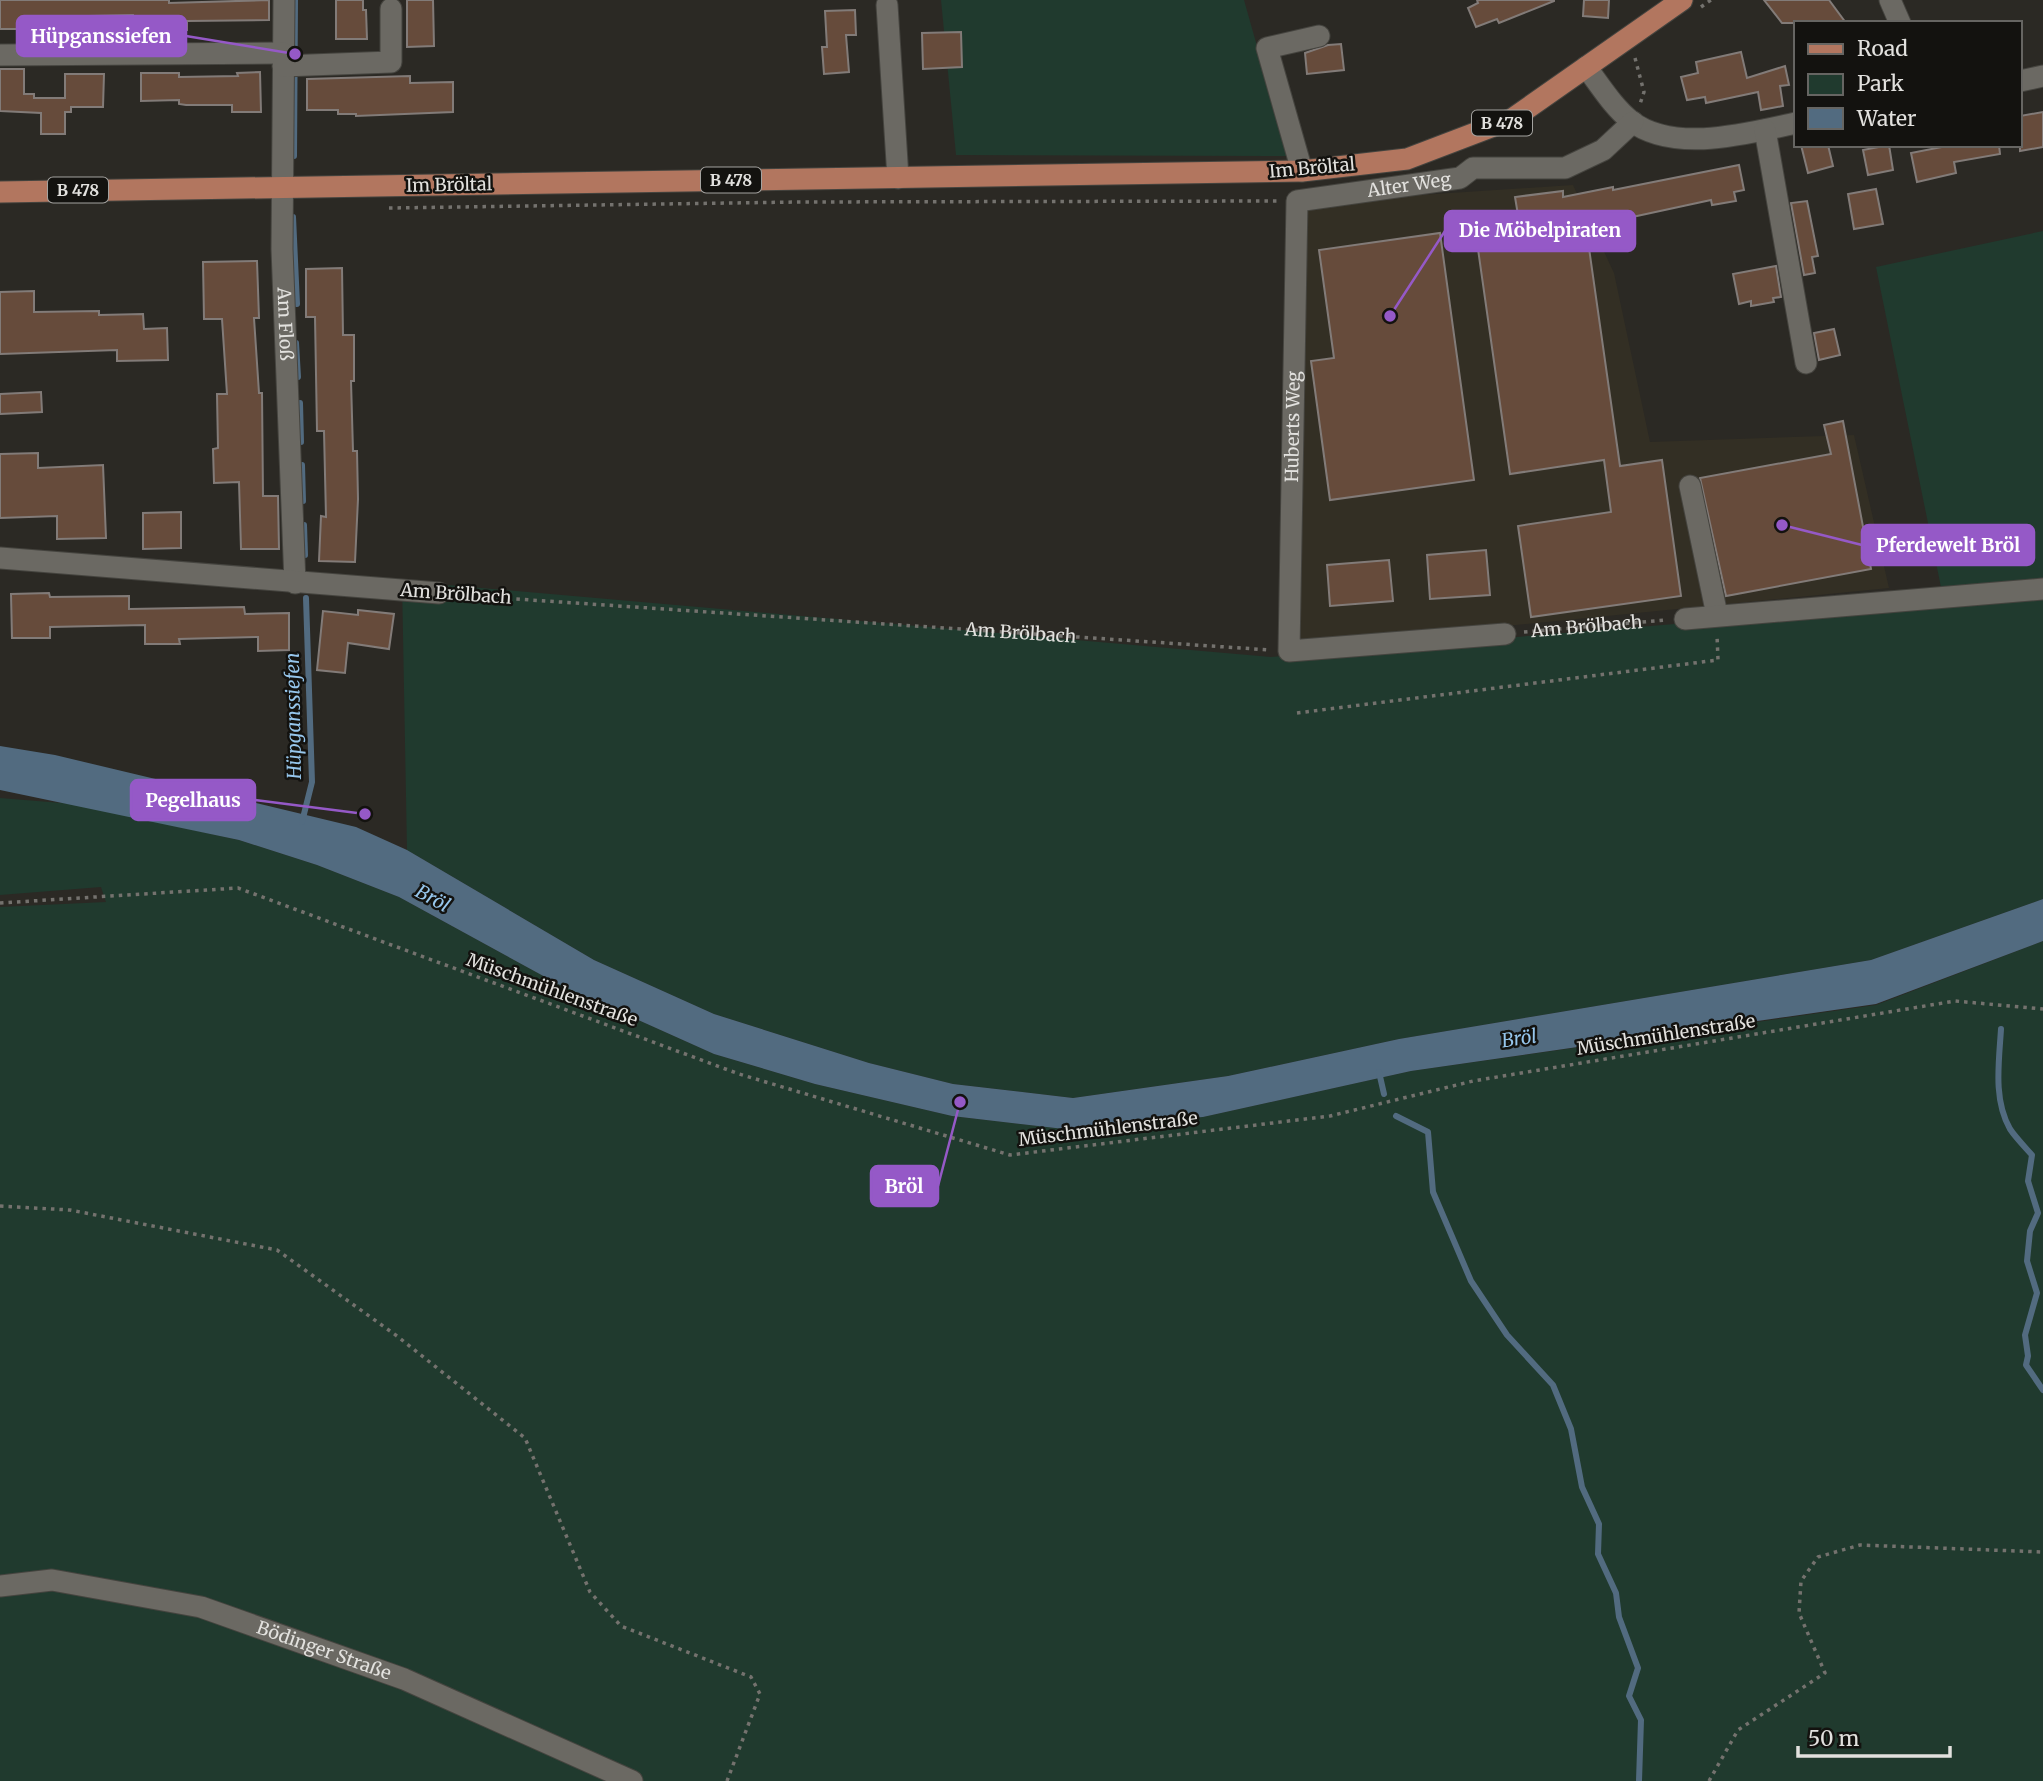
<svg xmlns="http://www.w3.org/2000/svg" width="2043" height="1781" font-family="Merriweather,serif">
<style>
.built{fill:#332f24}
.green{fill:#203a2e}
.water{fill:#526b80}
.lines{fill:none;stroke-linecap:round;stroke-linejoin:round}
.stream{stroke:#526b80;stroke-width:6}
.building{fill:#664b3b;stroke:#827b78;stroke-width:2}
.minor-casing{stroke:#45443f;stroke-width:23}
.major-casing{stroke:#45443f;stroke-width:23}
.path{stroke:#74726e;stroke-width:3.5;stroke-dasharray:3.5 5;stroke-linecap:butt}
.minor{stroke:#6b6963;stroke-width:21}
.major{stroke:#b2765f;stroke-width:21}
.labels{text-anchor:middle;stroke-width:5;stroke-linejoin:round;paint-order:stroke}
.shield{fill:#13120f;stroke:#a4a3a0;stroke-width:2}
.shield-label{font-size:16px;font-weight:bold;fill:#e2e1de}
.street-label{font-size:18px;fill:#e2e1de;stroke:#13120f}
.water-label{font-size:19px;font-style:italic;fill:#96c6ec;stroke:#13120f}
.leader{fill:none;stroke:#9559c7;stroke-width:2.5}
.callout-dot{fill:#9559c7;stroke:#13120f;stroke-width:2.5}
.callout{fill:#9559c7;stroke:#9559c7;stroke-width:2.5}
.callout-label{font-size:19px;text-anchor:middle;font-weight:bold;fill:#fff}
</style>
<rect width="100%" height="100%" fill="#2b2924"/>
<polygon class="built" points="1573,185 1614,273 1650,442 1854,435 1889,588 1293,647 1299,203"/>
<g class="green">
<polygon points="941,0 1244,0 1288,156 956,155"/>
<polygon points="2043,231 2043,899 1871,960 1399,1039 1228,1076 1073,1098 953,1084 869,1063 714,1014 594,960 407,850 402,581 1271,657 1944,602 1876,267"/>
<polygon points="0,798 74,804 239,840 317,865 399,897 558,984 714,1054 815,1084 952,1116 1064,1129 1203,1117 1411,1071 1876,1005 2043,941 2043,1781 0,1781 0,907 106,902 101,887 0,895"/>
</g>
<polygon class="water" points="0,746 55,755 356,827 407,850 594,960 714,1014 869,1063 953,1084 1073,1098 1228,1076 1399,1039 1871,960 2043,899 2043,941 1876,1004 1411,1071 1203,1117 1064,1129 952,1116 815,1084 714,1054 558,984 399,897 317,865 239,840 0,790"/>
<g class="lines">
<g class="stream">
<polyline points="294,156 295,0"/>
<polyline points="293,217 297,304"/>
<polyline points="296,343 298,377"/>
<polyline points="300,403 301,442"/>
<polyline points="302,465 303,501"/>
<polyline points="304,525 305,555"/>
<polyline points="302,822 312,782 306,598"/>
<path d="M2001,1029c-2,33 -8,70 9,100 6,9 15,18 22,26l-4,26 10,32 -8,18 -3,30 10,32 -12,42 3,21 -2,9 17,25"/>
<polyline points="1379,1072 1384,1094"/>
<polyline points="1396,1116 1428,1132 1433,1192 1471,1281 1507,1335 1553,1385 1571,1429 1582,1487 1599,1524 1598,1554 1616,1593 1619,1617 1638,1668 1629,1696 1641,1720 1639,1781"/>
</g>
</g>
<g class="building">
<polygon points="0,0 169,0 169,3 269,0 269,20 187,21 187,30 168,30 168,20 134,21 133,15 89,16 89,18 32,19 32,29 0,29"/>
<polygon points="336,0 363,0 363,10 366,10 367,39 336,39"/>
<polygon points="407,0 433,0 434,46 407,47"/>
<polygon points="1477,0 1554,0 1554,1 1499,23 1497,19 1476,27 1468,8 1478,3"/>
<polygon points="1584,0 1609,0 1608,18 1583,16"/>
<polygon points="1764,0 1829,0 1846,23 1782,23"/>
<polygon points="855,10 856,35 846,35 849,72 824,74 822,47 827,47 825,11"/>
<polygon points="961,32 962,67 923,69 922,33"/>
<polygon points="1341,44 1344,70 1307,74 1305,53 1328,45"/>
<polygon points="1741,52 1747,78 1785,66 1789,85 1780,86 1783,106 1761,110 1758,92 1706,103 1705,97 1687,100 1681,77 1698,73 1696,62"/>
<polygon points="0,69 24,69 24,94 34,94 34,98 65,98 65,74 104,74 103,107 71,107 71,112 65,112 65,134 41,134 41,113 0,111"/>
<polygon points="260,72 261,112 232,112 232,105 186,105 179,104 179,100 141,101 141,73 179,73 179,77 238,76 237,73"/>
<polygon points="410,76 410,83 453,82 453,112 356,116 356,114 338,114 338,110 307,110 307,79"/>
<polygon points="2043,112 2043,147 2020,151 2020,116"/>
<polygon points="1801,145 1828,145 1833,166 1808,173"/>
<polygon points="1889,145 1893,170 1868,175 1863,150"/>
<polygon points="1952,145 1999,145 2000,154 1954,162 1956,173 1917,182 1911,153"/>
<polygon points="1739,165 1744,190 1734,192 1736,201 1712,205 1711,200 1586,227 1620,466 1662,460 1681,596 1531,617 1518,526 1611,512 1604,460 1510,474 1474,221 1518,215 1515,197 1563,191 1563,197 1613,187 1613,190"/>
<polygon points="1876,189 1883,224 1854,229 1848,194"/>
<polygon points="1807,201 1818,256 1812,257 1815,273 1804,275 1791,203"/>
<polygon points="1440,233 1474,480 1330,500 1311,361 1334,358 1319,250"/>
<polygon points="257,261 259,318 254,318 259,393 262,393 263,496 278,496 279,549 241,549 239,482 214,483 213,449 218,448 217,394 227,394 222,319 204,319 203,262"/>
<polygon points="1776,266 1781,297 1773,298 1774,302 1751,306 1751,301 1739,304 1733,274"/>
<polygon points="342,268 343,335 354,335 354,381 351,381 353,451 357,451 358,499 355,562 319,561 321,516 326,517 324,431 317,431 315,317 306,317 306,269"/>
<polygon points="34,291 34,312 99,311 99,315 143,314 144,329 167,328 168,360 117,361 117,350 0,354 0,292"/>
<polygon points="1834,329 1840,355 1819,360 1814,333"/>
<polygon points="41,392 42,412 0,414 0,394"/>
<polygon points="1843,421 1871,569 1726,596 1700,478 1831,454 1824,425"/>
<polygon points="38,453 38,468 103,465 106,538 57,539 57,516 0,518 0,454"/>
<polygon points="181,512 181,548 143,549 143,513"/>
<polygon points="1486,550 1490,595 1430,599 1427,555"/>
<polygon points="1389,560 1393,601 1330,606 1327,565"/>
<polygon points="49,593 50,597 129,596 129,609 244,607 245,614 289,613 289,650 258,651 258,637 179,639 180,644 145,644 145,625 50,627 50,638 12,638 11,594"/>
<polygon points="358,610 394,614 389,649 348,643 345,673 317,670 323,611 358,615"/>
</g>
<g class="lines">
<defs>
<g id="minor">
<path id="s3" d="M284,0l-2,249 13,334"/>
<polyline points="1890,0 1900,23"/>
<polyline points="887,5 898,178"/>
<polyline points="0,55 283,53"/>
<polyline points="283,66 391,62 391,9"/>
<path d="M1586,67c14,18 27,40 45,54 43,33 118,12 165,2"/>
<polyline points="2020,81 2043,76"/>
<polyline points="1765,130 1806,363"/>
<polyline points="1302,171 1267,48 1319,36"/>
<polyline points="1690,486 1717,615"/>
<polyline points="0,558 439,593"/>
<polyline points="1685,619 2043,589"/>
<path id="s4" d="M1505,634l-216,17 8,-450 163,-23 13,-10h92l38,-18 30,-28"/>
<path id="s5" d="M0,1586l52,-6 149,27 203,72 228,102"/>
</g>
<polyline id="major" points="0,192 1302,171 1407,159 1512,119 1682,0"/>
</defs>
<use href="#minor" class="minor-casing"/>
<use href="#major" class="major-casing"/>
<g class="path">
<polyline points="1701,7 1711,0"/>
<polyline points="1635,58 1644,92 1640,104"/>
<polyline points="389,208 799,202 1277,201"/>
<path id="s1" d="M457,595l813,55"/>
<path id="s2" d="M1524,632l142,-12"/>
<polyline points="1297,713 1718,660 1717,635"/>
<polyline points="0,903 238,888 739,1074 1010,1155 1330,1116 1473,1081 1955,1001 2043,1009"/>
<polyline points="0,1206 70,1210 277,1250 397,1336 525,1438 590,1592 621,1626 751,1677 760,1694 727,1781"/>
<polyline points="1709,1781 1738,1730 1825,1673 1799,1613 1801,1581 1818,1557 1860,1545 2043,1552"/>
</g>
<use href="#minor" class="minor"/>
<use href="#major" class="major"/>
</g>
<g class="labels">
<g class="shield">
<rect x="1472" y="110.5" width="60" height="25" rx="5"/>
<rect x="701" y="167.5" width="60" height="25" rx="5"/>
<rect x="48" y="177.5" width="60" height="25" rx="5"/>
</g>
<g class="shield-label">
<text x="1502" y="129">B 478</text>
<text x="731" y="186">B 478</text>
<text x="78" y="196">B 478</text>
</g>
<g class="street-label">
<text transform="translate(1312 168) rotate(-5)" y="6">Im Bröltal</text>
<text dy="6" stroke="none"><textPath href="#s4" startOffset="780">Alter Weg</textPath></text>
<text transform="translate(449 185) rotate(-1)" y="6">Im Bröltal</text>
<text dy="6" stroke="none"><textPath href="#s3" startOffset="324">Am Floß</textPath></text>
<text dy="6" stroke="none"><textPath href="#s4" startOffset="441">Huberts Weg</textPath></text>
<text transform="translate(456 594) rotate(4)" y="6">Am Brölbach</text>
<text dy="6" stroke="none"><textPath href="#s2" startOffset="63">Am Brölbach</textPath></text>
<text dy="6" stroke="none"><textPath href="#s1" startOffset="565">Am Brölbach</textPath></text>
<text transform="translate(552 990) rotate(20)" y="6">Müschmühlenstraße</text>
<text transform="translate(1666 1035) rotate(-9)" y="6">Müschmühlenstraße</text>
<text transform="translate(1108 1129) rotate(-7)" y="6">Müschmühlenstraße</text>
<text dy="6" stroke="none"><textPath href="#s5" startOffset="334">Bödinger Straße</textPath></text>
</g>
<g class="water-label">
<text transform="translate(293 716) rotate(-91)" y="7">Hüpganssiefen</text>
<text transform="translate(433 898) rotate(29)" y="7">Bröl</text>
<text transform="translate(1519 1038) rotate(-8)" y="7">Bröl</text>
</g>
</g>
<path class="leader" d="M295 54L186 36M1390 316L1445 231M1782 525L1862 545M365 814L255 800M960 1102L938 1186"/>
<g class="callout-dot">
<circle cx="295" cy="54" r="7"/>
<circle cx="1390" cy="316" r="7"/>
<circle cx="1782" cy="525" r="7"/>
<circle cx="365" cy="814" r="7"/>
<circle cx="960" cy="1102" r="7"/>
</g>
<g class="callout">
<rect x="17" y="16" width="169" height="40" rx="7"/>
<rect x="1445" y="211" width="190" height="40" rx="7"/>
<rect x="1862" y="525" width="172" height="40" rx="7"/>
<rect x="131" y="780" width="124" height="40" rx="7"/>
<rect x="871" y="1166" width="67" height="40" rx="7"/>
</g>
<g class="callout-label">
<text x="101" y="43">Hüpganssiefen</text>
<text x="1540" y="237">Die Möbelpiraten</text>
<text x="1948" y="552">Pferdewelt Bröl</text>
<text x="193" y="807">Pegelhaus</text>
<text x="904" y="1193">Bröl</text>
</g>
<rect x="1794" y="21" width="228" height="126" fill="#13120f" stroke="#666562" stroke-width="2"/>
<rect x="1808" y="44" width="35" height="10" fill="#b2765f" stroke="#666562" stroke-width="2"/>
<text x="1857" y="56" font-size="21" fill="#e2e1de">Road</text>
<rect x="1808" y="74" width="35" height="21" fill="#203a2e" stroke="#666562" stroke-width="2"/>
<text x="1857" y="91" font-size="21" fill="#e2e1de">Park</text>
<rect x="1808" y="108" width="35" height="21" fill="#526b80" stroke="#666562" stroke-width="2"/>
<text x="1857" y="126" font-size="21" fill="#e2e1de">Water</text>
<path d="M1798 1746v10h152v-10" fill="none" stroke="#e2e1de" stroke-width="3.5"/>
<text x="1808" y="1746" font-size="21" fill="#e2e1de" stroke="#13120f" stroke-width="5" paint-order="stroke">50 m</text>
</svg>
